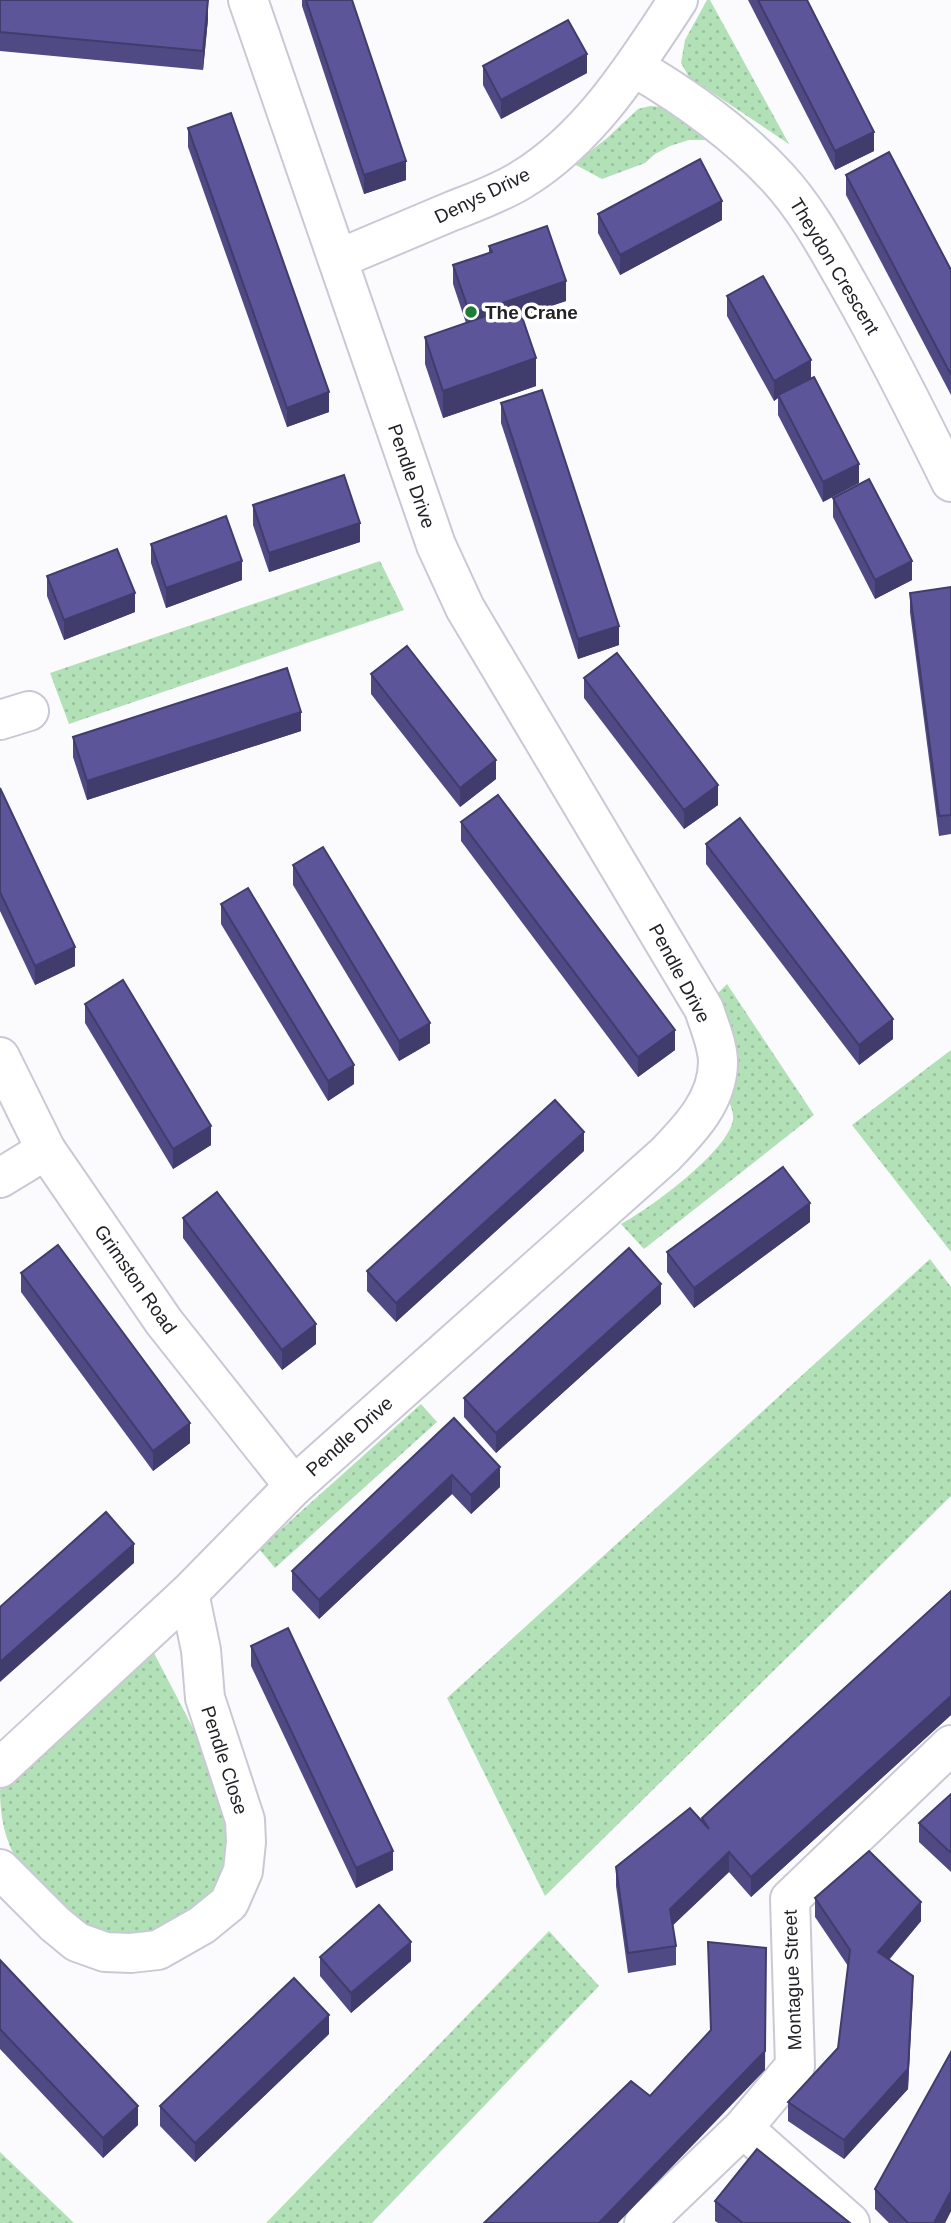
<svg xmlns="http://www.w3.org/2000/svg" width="951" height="2223" font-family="Arial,sans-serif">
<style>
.green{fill:url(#green-dots)}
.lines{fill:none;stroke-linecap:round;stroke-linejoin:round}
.minor-casing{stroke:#c9c9d5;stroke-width:42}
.minor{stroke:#fff;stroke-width:38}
.wall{fill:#4f4984}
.shaded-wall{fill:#403c6c}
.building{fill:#5c559a;stroke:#403c6c;stroke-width:2}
.poi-dot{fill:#187f34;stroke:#fff;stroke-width:2.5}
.labels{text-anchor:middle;stroke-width:7;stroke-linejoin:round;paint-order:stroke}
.street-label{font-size:19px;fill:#222227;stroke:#fff}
.poi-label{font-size:19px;font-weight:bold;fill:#222227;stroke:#fff;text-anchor:start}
</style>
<defs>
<pattern id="green-dots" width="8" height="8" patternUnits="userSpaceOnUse" patternTransform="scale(1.75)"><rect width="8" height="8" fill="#b2e0b7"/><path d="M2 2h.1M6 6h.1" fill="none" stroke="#99c09d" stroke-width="1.8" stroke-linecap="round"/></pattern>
</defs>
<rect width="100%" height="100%" fill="#fbfbfe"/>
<g class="green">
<polygon points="707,0 710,0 789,144 689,77 681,63 685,40"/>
<path d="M650,106c33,3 35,9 57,34h-18l-19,6 -15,8 -10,9 -43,16 -28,-15 32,-25 32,-30z"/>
<polygon points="380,561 404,610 69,724 50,673"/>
<path d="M727,984l87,131 -170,134 -23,-25c27,-14 109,-74 112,-105 1,-8 -5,-18 -6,-26 -6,-32 -9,-64 -13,-96z"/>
<polygon points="951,1050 951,1252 852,1125"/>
<polygon points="930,1259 951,1287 951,1496 545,1896 447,1698"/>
<polygon points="421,1404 437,1422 275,1568 259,1549"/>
<path d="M154,1653l41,79 25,72 11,50 -9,36 -70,47 -73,-6c-44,-47 -79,-70 -79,-141z"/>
<polygon points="549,1931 599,1986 372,2223 266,2223"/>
<polygon points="0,2152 74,2223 0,2223"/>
</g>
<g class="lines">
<defs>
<g id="minor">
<path d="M634,67c52,30 102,66 143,110 29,31 50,70 71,107 37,65 70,131 103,198"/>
<path d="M338,259c38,-16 76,-32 114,-48 23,-9 48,-18 69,-31 68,-41 114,-114 157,-180"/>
<polyline points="0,720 29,711"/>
<polyline points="0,1057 46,1150 164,1322 294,1486"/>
<polyline points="0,1178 46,1150"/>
<path d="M0,1768l189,-175 105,-107 371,-331c24,-25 53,-54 53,-93 0,-17 -9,-37 -14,-53l-239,-401 -29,-63 -188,-545"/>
<polyline points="0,1869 55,1924 77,1942 105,1952 131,1953 158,1950 202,1925 229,1903 243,1871 246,1842 245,1820 205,1698 201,1650 189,1593"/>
<polyline points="743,2128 850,2223"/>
<polyline points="644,2223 743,2128 795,2066 790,1899 951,1745"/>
</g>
</defs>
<use href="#minor" class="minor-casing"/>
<use href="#minor" class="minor"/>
</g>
<g class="wall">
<polygon points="0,0 208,19 203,70 0,51"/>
<polygon points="302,0 352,0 406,180 364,194 302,6"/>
<polygon points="748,0 807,0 874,151 835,170"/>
<polygon points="483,66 587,73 501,119 483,85"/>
<polygon points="188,128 329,412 287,427 188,147"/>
<polygon points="846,175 951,270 951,395 846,195"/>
<polygon points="598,214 722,220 620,275 598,233"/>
<polygon points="489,246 566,301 521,316 536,386 443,418 425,364 425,337 466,323 453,284 453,265 489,253"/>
<polygon points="727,296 811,378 859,483 823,502 778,415 778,398 774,401 727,316"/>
<polygon points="501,403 619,645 578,659 501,423"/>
<polygon points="833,498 912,580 875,599 833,517"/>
<polygon points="253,505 360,542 269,572 253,525"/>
<polygon points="151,544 242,580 166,608 151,563"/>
<polygon points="47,576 135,612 64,640 47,596"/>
<polygon points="951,587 951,834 939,836 910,612 910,593"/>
<polygon points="371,674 496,779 460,807 371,694"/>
<polygon points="584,678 718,805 684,829 584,698"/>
<polygon points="301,731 87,800 73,757 73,737"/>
<polygon points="0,788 75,966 35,985 0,911"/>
<polygon points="461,822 675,1050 638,1077 461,841"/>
<polygon points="706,844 893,1039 859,1065 706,864"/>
<polygon points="293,865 430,1043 399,1061 293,885"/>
<polygon points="221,904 354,1084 328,1101 221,924"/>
<polygon points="85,1004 211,1145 173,1169 85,1023"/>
<polygon points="584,1151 396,1322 367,1291 367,1271"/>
<polygon points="183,1218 316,1344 282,1370 183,1238"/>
<polygon points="810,1222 694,1308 667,1272 667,1252"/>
<polygon points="21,1273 190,1443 153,1471 21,1292"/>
<polygon points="661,1304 496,1453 464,1417 464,1398"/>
<polygon points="454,1418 500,1487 471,1514 452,1494 319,1619 292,1590 292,1571"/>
<polygon points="951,1591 951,1715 751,1897 729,1872 673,1925 676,1946 676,1965 628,1973 616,1886 616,1867 702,1821 702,1818"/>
<polygon points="251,1646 393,1870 356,1888 251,1666"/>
<polygon points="951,1794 951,1872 919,1842 919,1823"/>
<polygon points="815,1898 921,1921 889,1960 913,1995 908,2089 844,2159 788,2121 788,2102 838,2048 848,1966 815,1917"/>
<polygon points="320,1957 411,1961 351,2013 320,1976"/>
<polygon points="0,1960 138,2125 103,2158 0,2049"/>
<polygon points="329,2034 195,2162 160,2126 160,2106"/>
<polygon points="875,2189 951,2211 945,2223 889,2223 875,2209"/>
<polygon points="715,2201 850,2223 718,2223 715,2221"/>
</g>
<g class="shaded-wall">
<polygon points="208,0 208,19 203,70 203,51"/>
<polygon points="587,54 587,73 501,119 501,100"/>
<polygon points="874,132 874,151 835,170 835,151"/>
<polygon points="406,161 406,180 364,194 364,175"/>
<polygon points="722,201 722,220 620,275 620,255"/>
<polygon points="566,281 566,301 470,333 470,314"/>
<polygon points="536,358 536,386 443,418 443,391"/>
<polygon points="811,360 811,380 778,395 778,398 774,401 774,381"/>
<polygon points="329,392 329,412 287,427 287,408"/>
<polygon points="859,464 859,483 823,502 823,482"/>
<polygon points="360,523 360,542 269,572 269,553"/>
<polygon points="242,561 242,580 166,608 166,588"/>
<polygon points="912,561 912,580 875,599 875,580"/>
<polygon points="135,593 135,612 64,640 64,620"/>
<polygon points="619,626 619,645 578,659 578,639"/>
<polygon points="301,712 301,731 87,800 87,781"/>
<polygon points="496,760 496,779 460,807 460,788"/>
<polygon points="718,785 718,805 684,829 684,810"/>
<polygon points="75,947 75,966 35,985 35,966"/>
<polygon points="893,1019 893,1039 859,1065 859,1045"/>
<polygon points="430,1023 430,1043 399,1061 399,1041"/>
<polygon points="675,1030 675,1050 638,1077 638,1057"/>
<polygon points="354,1065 354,1084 328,1101 328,1081"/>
<polygon points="211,1126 211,1145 173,1169 173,1149"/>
<polygon points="584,1132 584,1151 396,1322 396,1303"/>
<polygon points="810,1203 810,1222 694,1308 694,1288"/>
<polygon points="661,1284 661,1304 496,1453 496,1433"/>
<polygon points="316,1324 316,1344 282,1370 282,1350"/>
<polygon points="190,1423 190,1443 153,1471 153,1451"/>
<polygon points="500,1467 500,1487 471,1514 471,1495"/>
<polygon points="452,1475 452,1494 319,1619 319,1600"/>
<polygon points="134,1544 134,1563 0,1682 0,1662"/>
<polygon points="951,1696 951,1715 751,1897 751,1877"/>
<polygon points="393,1851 393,1870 356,1888 356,1868"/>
<polygon points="729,1852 729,1872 670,1928 670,1909"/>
<polygon points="921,1902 921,1921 878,1972 878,1952"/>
<polygon points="411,1942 411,1961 351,2013 351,1993"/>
<polygon points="766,1948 765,2070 618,2223 599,2223"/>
<polygon points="913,1976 908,2089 844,2159 844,2140"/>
<polygon points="329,2015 329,2034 195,2162 195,2143"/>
<polygon points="138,2106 138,2125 103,2158 103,2138"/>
<polygon points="951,2191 951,2211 945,2223 934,2223"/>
</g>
<g class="building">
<polygon points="0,0 208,0 203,51 0,32"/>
<polygon points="306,0 352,0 406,161 364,175"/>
<polygon points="758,0 807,0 874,132 835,151"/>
<polygon points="568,20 587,54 501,100 483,66"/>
<polygon points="231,113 329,392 287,408 188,128"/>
<polygon points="889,152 951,270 951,375 846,175"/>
<polygon points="700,159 722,201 620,255 598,214"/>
<polygon points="547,226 566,281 470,314 453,265 492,252 489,246"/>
<polygon points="763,276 811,360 774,381 727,296"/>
<polygon points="518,305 536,358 443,391 425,337"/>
<polygon points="814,377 859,464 823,482 778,395"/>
<polygon points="542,390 619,626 578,639 501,403"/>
<polygon points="344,475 360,523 269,553 253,505"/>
<polygon points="869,479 912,561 875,580 833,498"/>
<polygon points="226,516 242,561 166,588 151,544"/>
<polygon points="117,549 135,593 64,620 47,576"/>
<polygon points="951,587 951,815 939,816 910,593"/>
<polygon points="407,646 496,760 460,788 371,674"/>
<polygon points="617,653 718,785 684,810 584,678"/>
<polygon points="287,668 301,712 87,781 73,737"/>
<polygon points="0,788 75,947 35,966 0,892"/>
<polygon points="498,795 675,1030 638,1057 461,822"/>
<polygon points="740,818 893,1019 859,1045 706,844"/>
<polygon points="323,847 430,1023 399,1041 293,865"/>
<polygon points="248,888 354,1065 328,1081 221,904"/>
<polygon points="123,980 211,1126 173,1149 85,1004"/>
<polygon points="555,1100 584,1132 396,1303 367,1271"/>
<polygon points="783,1167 810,1203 694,1288 667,1252"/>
<polygon points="217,1192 316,1324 282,1350 183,1218"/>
<polygon points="58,1245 190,1423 153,1451 21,1273"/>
<polygon points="629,1248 661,1284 496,1433 464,1398"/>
<polygon points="454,1418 500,1467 471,1495 452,1475 319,1600 292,1571"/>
<polygon points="106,1512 134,1544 0,1662 0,1607"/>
<polygon points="951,1591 951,1696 751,1877 729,1852 670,1909 676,1946 628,1953 616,1867 690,1808 709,1829 702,1818"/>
<polygon points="288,1628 393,1851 356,1868 251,1646"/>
<polygon points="951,1794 951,1853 919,1823"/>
<polygon points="869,1851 921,1902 878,1952 913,1976 908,2069 844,2140 788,2102 838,2048 850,1950 815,1898"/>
<polygon points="379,1905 411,1942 351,1993 320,1957"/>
<polygon points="708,1942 766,1948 765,2051 599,2223 484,2223 631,2081 650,2096 711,2030"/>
<polygon points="0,1960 138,2106 103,2138 0,2029"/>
<polygon points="294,1978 329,2015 195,2143 160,2106"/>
<polygon points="951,2052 951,2191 934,2223 908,2223 875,2189"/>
<polygon points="757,2149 850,2223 743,2223 715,2201"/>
</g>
<circle class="poi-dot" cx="471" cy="312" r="7"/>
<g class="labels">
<g class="street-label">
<text transform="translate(482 195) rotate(-26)" y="7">Denys Drive</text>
<text transform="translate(835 266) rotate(59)" y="7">Theydon Crescent</text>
<text transform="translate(412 476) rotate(71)" y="7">Pendle Drive</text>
<text transform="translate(680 973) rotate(62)" y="7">Pendle Drive</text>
<text transform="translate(136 1279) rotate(55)" y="7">Grimston Road</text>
<text transform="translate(349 1436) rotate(-42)" y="7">Pendle Drive</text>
<text transform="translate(225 1760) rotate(72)" y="7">Pendle Close</text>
<text transform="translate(792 1980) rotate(-92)" y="7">Montague Street</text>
</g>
<g class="poi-label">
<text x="485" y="319">The Crane</text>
</g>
</g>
</svg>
